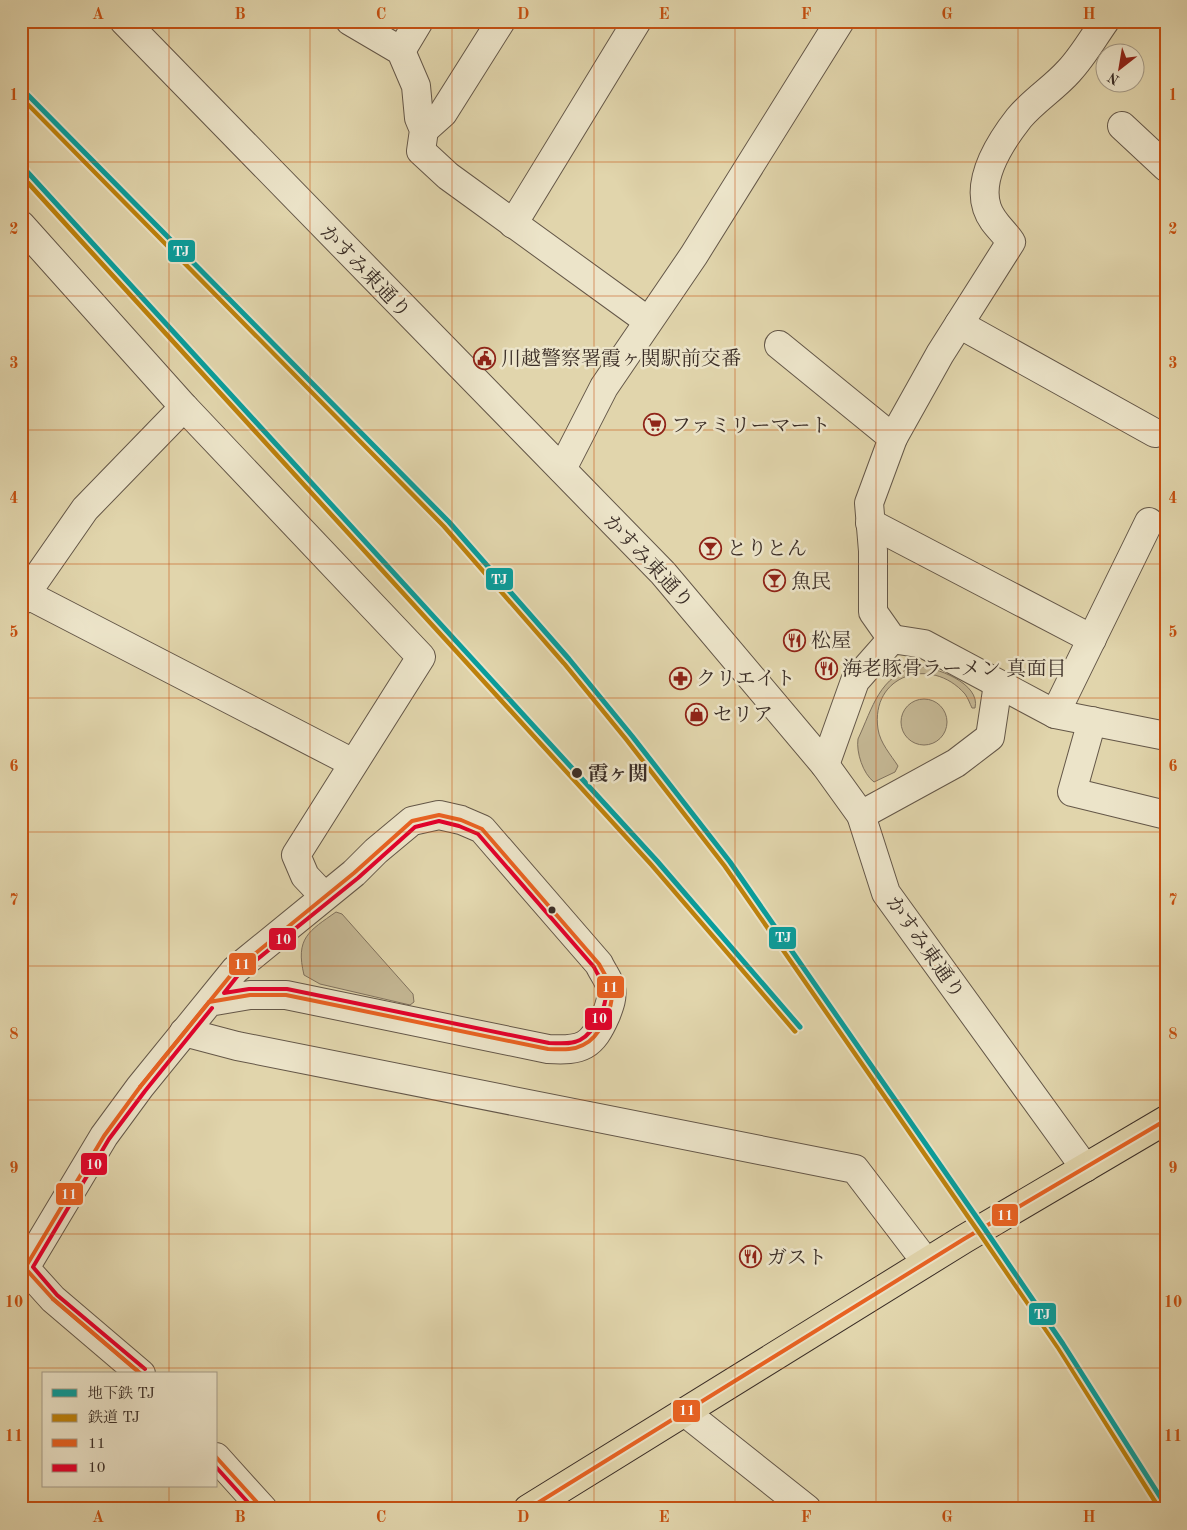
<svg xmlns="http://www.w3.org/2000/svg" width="1187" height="1530" font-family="'Old Standard TT','Noto Serif JP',serif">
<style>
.green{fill:#c5b895;stroke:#80725e}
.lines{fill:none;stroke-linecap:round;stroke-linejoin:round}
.minor-casing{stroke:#645748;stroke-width:30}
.major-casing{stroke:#3a2d26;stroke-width:30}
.minor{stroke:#ece4c9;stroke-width:28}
.major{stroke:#e1d5ac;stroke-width:28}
.bus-1-casing{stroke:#ece4c9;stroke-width:8}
.bus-2-casing{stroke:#ece4c9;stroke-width:8}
.bus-1{stroke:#e96222;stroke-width:4}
.bus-2{stroke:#e4002b;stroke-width:4}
.rail-1-casing{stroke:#ece4c9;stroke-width:9}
.rail-1{stroke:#be820b;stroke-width:5}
.metro-1-casing{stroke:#ece4c9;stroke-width:9}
.metro-1{stroke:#079e9d;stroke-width:5}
.grid{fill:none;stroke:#c55011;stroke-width:1;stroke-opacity:0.55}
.stop-dot{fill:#3a2d26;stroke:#ece4c9;stroke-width:2}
.labels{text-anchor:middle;stroke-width:5;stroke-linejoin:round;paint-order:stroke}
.street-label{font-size:20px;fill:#3a2d26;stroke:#ece4c9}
.poi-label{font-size:20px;fill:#3a2d26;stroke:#ece4c9;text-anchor:start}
.stop-label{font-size:20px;font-weight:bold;fill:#3a2d26;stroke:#ece4c9;text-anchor:start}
.line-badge{stroke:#ece4c9;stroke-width:2}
.badge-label{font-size:14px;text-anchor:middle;font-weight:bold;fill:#fff}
.neatline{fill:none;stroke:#c55011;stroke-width:2}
.grid-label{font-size:16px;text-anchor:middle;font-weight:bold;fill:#c55011}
</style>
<rect width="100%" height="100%" fill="#e1d5ac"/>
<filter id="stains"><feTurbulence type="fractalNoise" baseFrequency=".004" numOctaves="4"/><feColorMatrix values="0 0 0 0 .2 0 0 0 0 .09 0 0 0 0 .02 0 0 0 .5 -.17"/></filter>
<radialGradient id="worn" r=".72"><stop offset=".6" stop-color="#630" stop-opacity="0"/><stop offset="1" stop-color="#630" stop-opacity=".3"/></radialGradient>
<g class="green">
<path d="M917,666c18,1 64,17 58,42h-3c-2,-4 -4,-10 -7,-14 -34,-39 -95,-19 -87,35 2,14 13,26 20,37l-3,6 -21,10c-11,-8 -18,-30 -16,-43 15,-32 21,-63 59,-73z"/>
<circle cx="924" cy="722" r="23"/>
<path d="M336,912l6,2 71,80 1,8 -4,3 -90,-21 -16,-9c-9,-37 5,-44 32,-63z"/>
</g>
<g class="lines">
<defs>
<g id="minor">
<polyline points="124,21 663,573 825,765 861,815 886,893 1085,1168"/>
<polyline points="350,21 401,51 416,86 419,118 424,130 421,151 448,176 648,321"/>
<polyline points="401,51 419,21"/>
<polyline points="1122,126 1166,167"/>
<polyline points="424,130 443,113 501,21"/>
<polyline points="513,224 637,21"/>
<polyline points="21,225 184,407 421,657 296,855 305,876 324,896"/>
<polyline points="959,324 1155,433"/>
<polyline points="779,345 893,438"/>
<polyline points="562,469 604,387 694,255 840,21"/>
<polyline points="870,523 1092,639"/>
<polyline points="26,594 353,763"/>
<polyline points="21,601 85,509 184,407"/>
<path d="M892,639l-19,-27v-61l-4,-48 24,-65 47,-84 71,-112c-8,-12 -19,-19 -24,-34 -10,-30 14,-67 32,-90 15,-18 35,-30 50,-47 14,-15 24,-33 36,-50"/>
<polyline points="1055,714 1149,522"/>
<polyline points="1092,721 1072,792 1166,815"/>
<polyline points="825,765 855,681 892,639 924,644 1055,714 1166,736"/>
<polyline points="861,815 956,763 990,737 998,684"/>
<polyline points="184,1032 237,1046 855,1169 926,1262"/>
<path d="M141,1374l-88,-75 -28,-31 79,-132 36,-49 95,-117 119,-97 22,-22 36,-30 27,-6 22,5 21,9 117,135c3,7 10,16 12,24 2,10 -2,19 -5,27 -14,32 -24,36 -58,34l-262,-54h-36l-41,7"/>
<polyline points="686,1413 807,1509"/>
<polyline points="216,1457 263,1509"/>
</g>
<polyline id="major" points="528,1509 964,1239 1166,1120"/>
</defs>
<use href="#minor" class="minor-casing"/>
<use href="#major" class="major-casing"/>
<use href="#minor" class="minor"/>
<use href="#major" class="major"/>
<defs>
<g id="bus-1">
<path d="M439,815l22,5 21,9 117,135c4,8 10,16 12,25 4,18 -12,49 -28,56 -11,6 -24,4 -35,4l-262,-54h-36l-41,7 26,-32 119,-97 58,-52z"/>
<polyline points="140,1087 209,1002"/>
<polyline points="140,1087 209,1002"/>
<polyline points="53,1299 141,1374"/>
<polyline points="53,1299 141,1374"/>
<polyline points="53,1299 25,1268 104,1136 140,1087"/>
<polyline points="216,1457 263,1509"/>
<polyline points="528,1509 964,1239 1166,1120"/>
</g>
<g id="bus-2">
<path d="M439,821l20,5 19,8 116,133c3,7 9,14 11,22 4,15 -11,44 -25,51 -9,5 -21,3 -31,3l-262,-54h-38l-25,4 15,-19 119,-96 57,-51z"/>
<polyline points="145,1369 57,1295 33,1267 109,1139 145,1091 212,1008"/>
<polyline points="216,1467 254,1509"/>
</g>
</defs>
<use href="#bus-1" class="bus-1-casing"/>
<use href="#bus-2" class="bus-2-casing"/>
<use href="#bus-1" class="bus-1"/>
<use href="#bus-2" class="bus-2"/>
<defs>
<g id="rail-1">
<polyline points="21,97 444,526 564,663 627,740 725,866 979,1232 1058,1347 1160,1509"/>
<polyline points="21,175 652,865 795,1031"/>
</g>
</defs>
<use href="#rail-1" class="rail-1-casing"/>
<use href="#rail-1" class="rail-1"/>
<defs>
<g id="metro-1">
<polyline points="21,88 449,522 569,659 632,736 730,862 984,1228 1063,1344 1166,1506"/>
<polyline points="21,165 657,861 800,1027"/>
</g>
</defs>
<use href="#metro-1" class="metro-1-casing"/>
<use href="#metro-1" class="metro-1"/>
</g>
<path class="grid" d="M169,21v1353M310,21v1488M452,21v1488M594,21v1488M735,21v1488M876,21v1488M1018,21v1488M21,162h1145M21,296h1145M21,430h1145M21,564h1145M21,698h1145M21,832h1145M21,966h1145M21,1100h1145M21,1234h1145M21,1368h1145M169,1486v23"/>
<defs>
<symbol id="civic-ring" viewBox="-11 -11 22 22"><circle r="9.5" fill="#ece4c9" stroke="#8f2418" stroke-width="1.5"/><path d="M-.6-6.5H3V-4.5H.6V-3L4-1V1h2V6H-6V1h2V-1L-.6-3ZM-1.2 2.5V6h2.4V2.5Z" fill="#8f2418"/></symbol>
<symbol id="supermarket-ring" viewBox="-11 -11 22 22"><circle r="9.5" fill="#ece4c9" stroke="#8f2418" stroke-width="1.5"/><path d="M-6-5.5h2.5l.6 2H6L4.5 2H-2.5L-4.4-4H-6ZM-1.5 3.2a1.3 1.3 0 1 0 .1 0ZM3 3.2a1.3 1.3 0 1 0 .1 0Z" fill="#8f2418"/></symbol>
<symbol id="bar-ring" viewBox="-11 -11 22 22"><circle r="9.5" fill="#ece4c9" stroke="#8f2418" stroke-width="1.5"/><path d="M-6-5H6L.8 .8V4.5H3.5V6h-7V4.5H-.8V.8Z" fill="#8f2418"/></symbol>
<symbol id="restaurant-ring" viewBox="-11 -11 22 22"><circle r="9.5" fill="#ece4c9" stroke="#8f2418" stroke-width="1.5"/><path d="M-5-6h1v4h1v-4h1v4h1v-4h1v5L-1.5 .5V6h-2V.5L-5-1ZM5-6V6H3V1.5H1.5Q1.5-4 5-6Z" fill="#8f2418"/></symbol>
<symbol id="pharmacy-ring" viewBox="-11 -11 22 22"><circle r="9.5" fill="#ece4c9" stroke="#8f2418" stroke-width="1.5"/><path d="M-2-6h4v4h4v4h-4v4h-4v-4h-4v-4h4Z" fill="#8f2418"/></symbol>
<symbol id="shop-ring" viewBox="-11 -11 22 22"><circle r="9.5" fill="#ece4c9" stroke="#8f2418" stroke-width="1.5"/><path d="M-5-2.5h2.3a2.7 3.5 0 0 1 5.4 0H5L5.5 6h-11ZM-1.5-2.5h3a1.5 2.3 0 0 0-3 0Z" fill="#8f2418"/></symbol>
</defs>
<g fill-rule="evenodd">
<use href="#civic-ring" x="472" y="346" width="25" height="25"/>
<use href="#supermarket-ring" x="642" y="412" width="25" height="25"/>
<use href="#bar-ring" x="698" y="536" width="25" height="25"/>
<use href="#bar-ring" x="762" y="568" width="25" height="25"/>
<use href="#restaurant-ring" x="782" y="628" width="25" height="25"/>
<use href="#restaurant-ring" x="814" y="656" width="25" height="25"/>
<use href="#pharmacy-ring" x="668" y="666" width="25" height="25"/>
<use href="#shop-ring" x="684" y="702" width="25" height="25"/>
<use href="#restaurant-ring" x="738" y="1244" width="25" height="25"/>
</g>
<g class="stop-dot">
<circle cx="577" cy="773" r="6"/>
<circle cx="552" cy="910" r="4.5"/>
</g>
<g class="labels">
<g class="street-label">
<text transform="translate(366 271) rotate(46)" y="7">かすみ東通り</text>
<text transform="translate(649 561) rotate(47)" y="7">かすみ東通り</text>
<text transform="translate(926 947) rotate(55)" y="7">かすみ東通り</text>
</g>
<g class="poi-label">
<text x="501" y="365">川越警察署霞ヶ関駅前交番</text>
<text x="671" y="432">ファミリーマート</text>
<text x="727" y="555">とりとん</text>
<text x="791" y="588">魚民</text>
<text x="811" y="647">松屋</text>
<text x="842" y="675">海老豚骨ラーメン 真面目</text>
<text x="696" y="685">クリエイト</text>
<text x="713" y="721">セリア</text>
<text x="767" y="1264">ガスト</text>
</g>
<g class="stop-label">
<text x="588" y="780">霞ヶ関</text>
</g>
</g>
<g class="line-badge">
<rect x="167" y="239" width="29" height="24" rx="5" fill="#079e9d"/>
<rect x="485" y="567" width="29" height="24" rx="5" fill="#079e9d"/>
<rect x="768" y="926" width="29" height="24" rx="5" fill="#079e9d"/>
<rect x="268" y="927" width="29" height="24" rx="5" fill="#e4002b"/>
<rect x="228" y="952" width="29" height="24" rx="5" fill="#e96222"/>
<rect x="596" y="975" width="29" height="24" rx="5" fill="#e96222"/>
<rect x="584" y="1007" width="29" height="24" rx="5" fill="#e4002b"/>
<rect x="80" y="1152" width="28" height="24" rx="5" fill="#e4002b"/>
<rect x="55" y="1182" width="29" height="24" rx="5" fill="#e96222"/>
<rect x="991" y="1203" width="28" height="24" rx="5" fill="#e96222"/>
<rect x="1028" y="1302" width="29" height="24" rx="5" fill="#079e9d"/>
<rect x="672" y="1399" width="29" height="24" rx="5" fill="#e96222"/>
</g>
<g class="badge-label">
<text x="181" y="256">TJ</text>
<text x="499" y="584">TJ</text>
<text x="783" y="942">TJ</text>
<text x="283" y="944">10</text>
<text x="242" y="969">11</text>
<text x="610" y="992">11</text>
<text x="599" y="1023">10</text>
<text x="94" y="1169">10</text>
<text x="69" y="1199">11</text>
<text x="1005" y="1220">11</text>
<text x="1042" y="1319">TJ</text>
<text x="687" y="1415">11</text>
</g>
<rect width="1187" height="1530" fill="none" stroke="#e1d5ac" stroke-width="55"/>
<rect x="42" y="1372" width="175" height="115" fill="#ece4c9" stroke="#a59b88"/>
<rect x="52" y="1389" width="25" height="8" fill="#079e9d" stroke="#a59b88"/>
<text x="88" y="1398" font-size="15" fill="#3a2d26">地下鉄 TJ</text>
<rect x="52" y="1414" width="25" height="8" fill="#be820b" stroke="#a59b88"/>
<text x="88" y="1422" font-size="15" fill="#3a2d26">鉄道 TJ</text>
<rect x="52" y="1439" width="25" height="8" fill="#e96222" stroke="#a59b88"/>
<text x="88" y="1448" font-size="15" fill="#3a2d26">11</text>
<rect x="52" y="1464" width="25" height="8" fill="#e4002b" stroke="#a59b88"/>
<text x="88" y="1472" font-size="15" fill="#3a2d26">10</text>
<g transform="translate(1120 68) rotate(211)"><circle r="24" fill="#ece4c9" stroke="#a59b88"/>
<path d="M0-4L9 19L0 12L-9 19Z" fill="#8f2418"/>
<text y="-8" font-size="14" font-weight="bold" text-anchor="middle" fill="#3a2d26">N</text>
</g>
<rect x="28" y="28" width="1132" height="1474" class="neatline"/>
<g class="grid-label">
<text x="98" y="19">A</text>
<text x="240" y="19">B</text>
<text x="381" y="19">C</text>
<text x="523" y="19">D</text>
<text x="664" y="19">E</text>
<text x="806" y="19">F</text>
<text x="947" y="19">G</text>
<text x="1089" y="19">H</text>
<text x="14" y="100">1</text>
<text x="1173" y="100">1</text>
<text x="14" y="234">2</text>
<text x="1173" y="234">2</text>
<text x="14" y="368">3</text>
<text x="1173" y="368">3</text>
<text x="14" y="503">4</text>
<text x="1173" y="503">4</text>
<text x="14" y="637">5</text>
<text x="1173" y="637">5</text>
<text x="14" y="771">6</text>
<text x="1173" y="771">6</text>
<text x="14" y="905">7</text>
<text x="1173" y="905">7</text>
<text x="14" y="1039">8</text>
<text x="1173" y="1039">8</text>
<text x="14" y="1173">9</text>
<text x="1173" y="1173">9</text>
<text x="14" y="1307">10</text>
<text x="1173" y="1307">10</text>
<text x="14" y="1441">11</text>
<text x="1173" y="1441">11</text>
<text x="98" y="1522">A</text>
<text x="240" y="1522">B</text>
<text x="381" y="1522">C</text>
<text x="523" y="1522">D</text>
<text x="664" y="1522">E</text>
<text x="806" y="1522">F</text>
<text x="947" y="1522">G</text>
<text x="1089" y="1522">H</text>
</g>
<rect width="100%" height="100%" filter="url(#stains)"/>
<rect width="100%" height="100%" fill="url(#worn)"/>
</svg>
